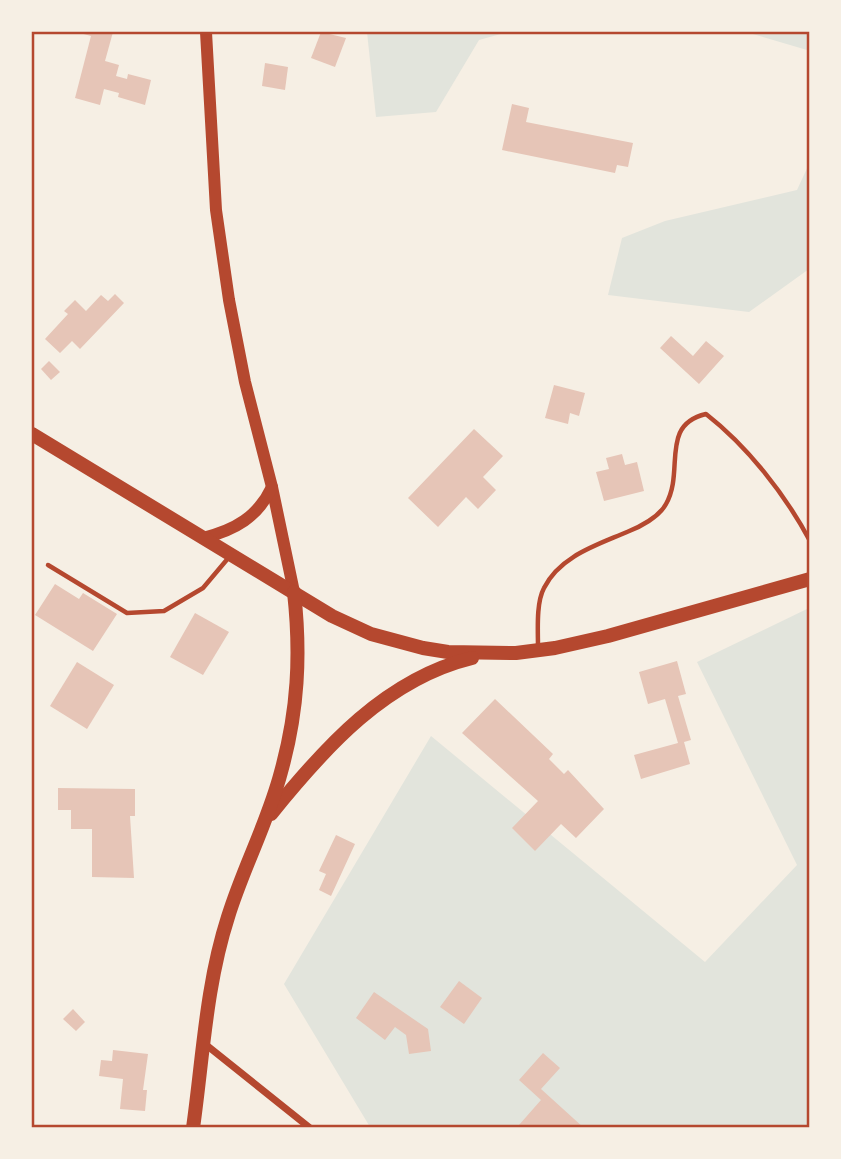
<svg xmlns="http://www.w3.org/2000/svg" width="841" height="1159" font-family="Commissioner,sans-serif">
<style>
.green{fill:#e2e4dc}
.building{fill:#e6c5b7}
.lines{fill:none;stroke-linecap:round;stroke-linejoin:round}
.service{stroke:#b5482f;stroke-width:4.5}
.minor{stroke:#b5482f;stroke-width:7}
.tertiary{stroke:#b5482f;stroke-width:12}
.secondary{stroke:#b5482f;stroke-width:14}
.neatline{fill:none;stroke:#b5482f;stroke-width:2.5}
</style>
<rect width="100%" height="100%" fill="#f6efe4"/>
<g class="green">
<polygon points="367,32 508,32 479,40 436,112 376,117"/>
<polygon points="746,32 809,32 809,52 807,50"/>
<polygon points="809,164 809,269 749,312 608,295 622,238 665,221 797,190"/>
<polygon points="809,608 809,1127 370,1127 284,984 431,736 705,962 797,865 697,662"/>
</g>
<g class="building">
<polygon points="76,32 113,32 105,61 119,65 116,76 127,79 128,74 151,80 145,105 118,97 119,93 104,89 100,105 75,98 91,36"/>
<polygon points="321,32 346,38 335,67 311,58"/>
<polygon points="265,63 288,67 285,90 262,86"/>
<polygon points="512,104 529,108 526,122 633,143 628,167 617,165 615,173 502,150"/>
<polygon points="115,294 124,303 80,349 72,341 60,353 45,339 68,314 64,311 75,300 86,311 101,295 108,301"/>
<polygon points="671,336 693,356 706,341 724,356 699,384 660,348"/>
<polygon points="49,361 60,372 51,380 41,369"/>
<polygon points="554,385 585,393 579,416 570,413 568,424 545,418"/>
<polygon points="474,429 503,456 483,477 496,490 478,509 466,497 438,527 408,498"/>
<polygon points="622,454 625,465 637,462 644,491 604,501 596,472 609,469 606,458"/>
<polygon points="55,584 79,599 83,593 117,614 93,651 35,615"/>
<polygon points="195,613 229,632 203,675 170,657"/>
<polygon points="677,661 686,694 678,696 691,740 684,742 690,764 641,779 634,755 678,743 665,699 648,704 639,672"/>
<polygon points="77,662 114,685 87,729 50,706"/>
<polygon points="495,699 553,754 549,759 564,774 568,770 604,809 576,838 561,824 535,851 512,828 538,801 462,733"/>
<polygon points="58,788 135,789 135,816 130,816 134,878 92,877 92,829 71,829 71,810 58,810"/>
<polygon points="336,835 355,844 331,896 319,890 326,874 319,871"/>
<polygon points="459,981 482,998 464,1024 440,1007"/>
<polygon points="374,992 428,1029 431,1051 409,1054 406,1035 395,1027 385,1040 356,1018"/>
<polygon points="73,1009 85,1022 76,1031 63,1019"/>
<polygon points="113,1050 148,1054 143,1090 147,1090 145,1111 120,1109 123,1079 99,1076 101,1060 112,1061"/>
<polygon points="543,1053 560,1068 541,1089 584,1128 522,1128 519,1125 541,1100 519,1080"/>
</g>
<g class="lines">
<g class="service">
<polyline points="48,565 127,613 164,611 203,588 230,556"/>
<path d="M538,647c0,-17 -2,-44 6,-59 16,-32 53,-43 83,-56 13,-5 32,-15 39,-28 19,-33 -7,-79 40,-90 41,32 79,80 104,127"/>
</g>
<polyline class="minor" points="205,1044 310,1128"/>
<g class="tertiary">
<polyline points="206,32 216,210 229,300 245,382 272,487 294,592"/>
<path d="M203,538c32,-8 55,-21 69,-51"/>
</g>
<g class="secondary">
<polyline points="32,434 332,616 371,634 423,648 448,652 516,653 555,648 608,636 810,579"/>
<path d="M271,814c54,-67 115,-135 201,-156"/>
<path d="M193,1128c10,-71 13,-143 35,-211 15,-49 40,-95 53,-145 17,-61 20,-117 13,-180"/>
</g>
</g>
<rect width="841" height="1159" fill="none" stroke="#f6efe4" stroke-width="66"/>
<rect x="33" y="33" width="775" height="1093" class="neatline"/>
</svg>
